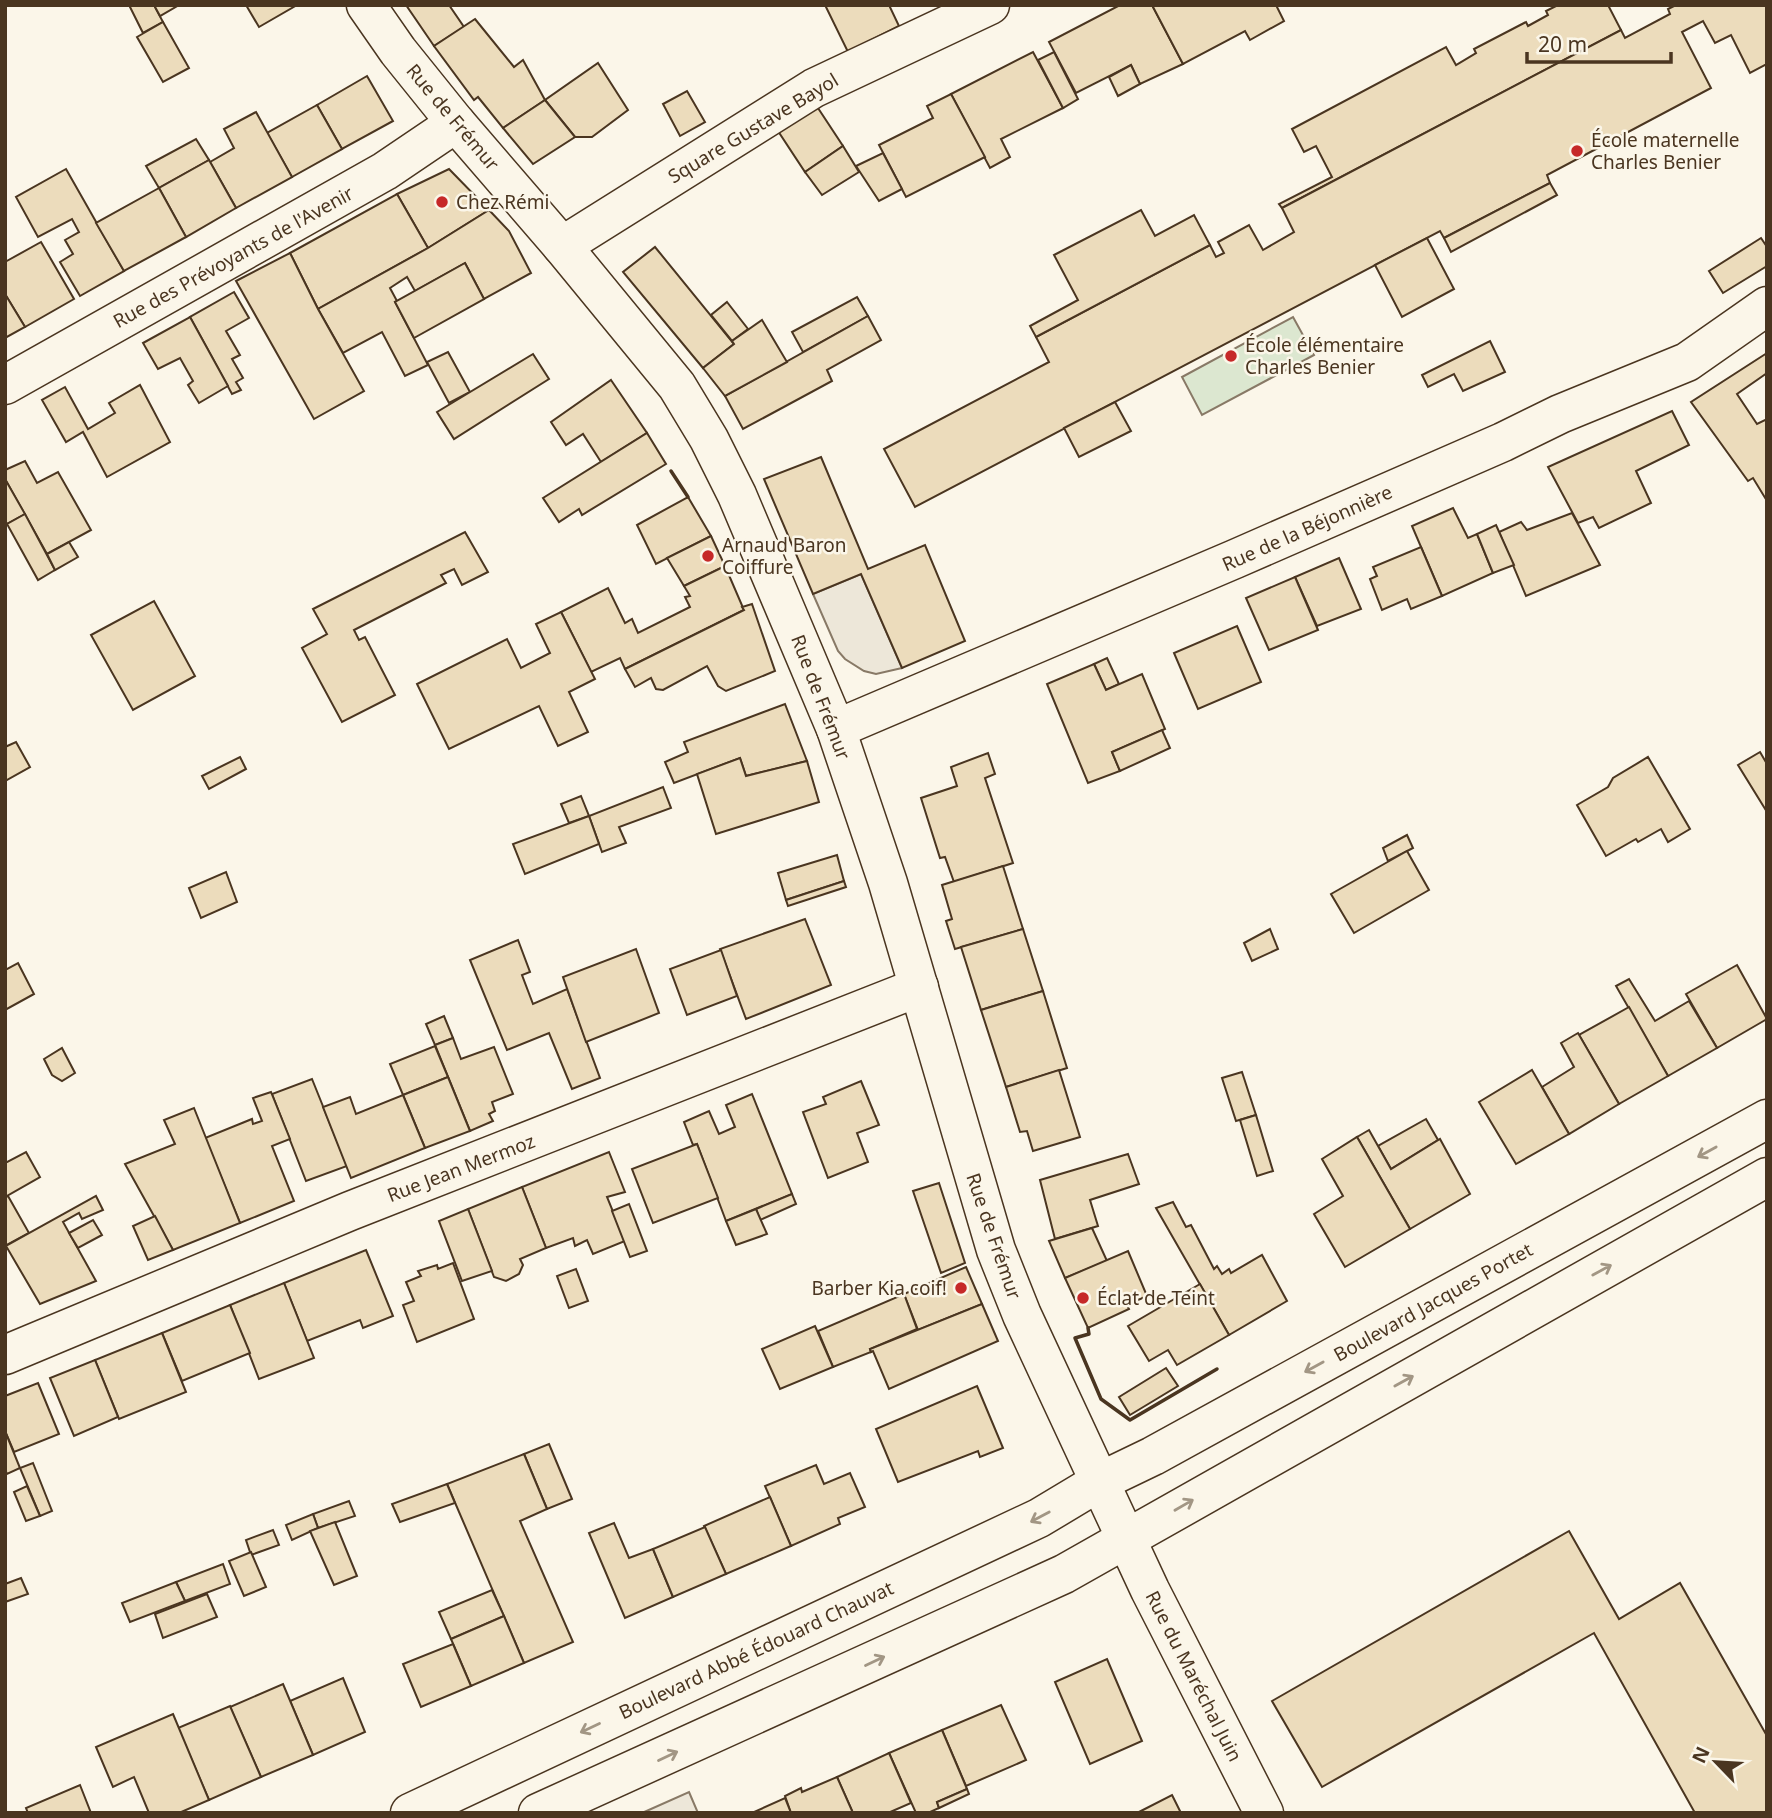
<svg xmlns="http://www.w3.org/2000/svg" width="1772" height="1818" font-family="'Noto Sans',sans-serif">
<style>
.green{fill:#dce7d0;stroke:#887966;stroke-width:2}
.parking{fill:#ede7d9;stroke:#887966;stroke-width:2}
.building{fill:#ecdcbc;stroke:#4a3520;stroke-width:2}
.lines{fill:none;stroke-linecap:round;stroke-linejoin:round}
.street-casing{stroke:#4a3520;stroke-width:41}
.primary-casing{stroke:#4a3520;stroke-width:41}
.street{stroke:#fbf6e9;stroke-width:38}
.primary{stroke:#fbf6e9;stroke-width:38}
.wall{stroke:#4a3520;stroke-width:3.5}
.oneway{stroke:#a29684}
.poi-dot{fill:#c62828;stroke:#fbf6e9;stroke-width:2.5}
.labels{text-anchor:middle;stroke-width:5;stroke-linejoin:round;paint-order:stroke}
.street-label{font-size:19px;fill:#4a3520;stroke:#fbf6e9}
.poi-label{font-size:19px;fill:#4a3520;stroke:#fbf6e9;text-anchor:start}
</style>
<rect width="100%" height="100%" fill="#fbf6e9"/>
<polygon class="green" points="1293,317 1314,355 1202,415 1182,377"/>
<g class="parking">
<polygon points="861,574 902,668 876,674 864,671 845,659 838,651 813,594"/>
<polygon points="689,1792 698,1813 642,1813"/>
</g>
<g class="building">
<polygon points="129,5 154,5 163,22 143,33"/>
<polygon points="154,5 179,5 160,16"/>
<polygon points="246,5 297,5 259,27"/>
<polygon points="406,5 449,5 464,27 434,46"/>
<polygon points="825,5 889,5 899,26 848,52"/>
<polygon points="1120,5 1152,5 1183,64 1140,84 1131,65 1076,93 1049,42"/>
<polygon points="1152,5 1276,5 1284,21 1250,40 1245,31 1183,64"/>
<polygon points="1558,5 1608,5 1621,30 1282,208 1279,204 1332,177 1316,146 1304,152 1292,129 1446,47 1456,65 1476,53 1474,49 1526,22 1528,26 1548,15 1546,11"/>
<polygon points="1676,5 1767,5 1767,64 1750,73 1731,35 1715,43 1703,21 1682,32 1711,88 1547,175 1550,183 1444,238 1440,231 915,507 884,449 1049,362 1036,337 1210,245 1216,257 1224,253 1218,242 1249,225 1263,250 1294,232 1282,208 1621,30 1625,38 1670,14 1668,9"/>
<polygon points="475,19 514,67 523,60 545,100 503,128 478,97 474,100 434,46"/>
<polygon points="163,22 189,68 163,82 137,37"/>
<polygon points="1033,52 1063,108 1001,139 1010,157 990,168 951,94"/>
<polygon points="1054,52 1078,99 1063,108 1038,60"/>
<polygon points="598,63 628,110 592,137 575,137 545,100"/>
<polygon points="1131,65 1140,84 1118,96 1109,77"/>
<polygon points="367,76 393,121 342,149 317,105"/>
<polygon points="687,91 705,122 680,136 663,104"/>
<polygon points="951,94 985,157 906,197 879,145 933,118 927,106"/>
<polygon points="545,100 575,137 533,164 503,128"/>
<polygon points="317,105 342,149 292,177 267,133"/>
<polygon points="816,105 843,146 805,172 778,131"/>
<polygon points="256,112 292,177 236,208 210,162 234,148 224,129"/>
<polygon points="196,139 209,160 159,188 146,166"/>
<polygon points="843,146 859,172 822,195 805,172"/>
<polygon points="883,153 902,189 879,201 856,166"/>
<polygon points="209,160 236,208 186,237 159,188"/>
<polygon points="66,169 124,271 80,296 60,262 73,254 65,240 79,232 72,219 38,237 16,197"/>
<polygon points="449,169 489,210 428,248 397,194"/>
<polygon points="1550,183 1557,195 1451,252 1444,238"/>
<polygon points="159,188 186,237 124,271 96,223"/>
<polygon points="397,194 428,248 318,309 290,253"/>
<polygon points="489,210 509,231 531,273 484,299 465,263 415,291 407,277 390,288 397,301 395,302 428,365 405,376 382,332 343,353 318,309 428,248"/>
<polygon points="1141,210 1155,236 1194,215 1210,245 1036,337 1030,326 1078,300 1054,255"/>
<polygon points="1427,238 1454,289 1402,317 1375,265"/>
<polygon points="1761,238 1767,247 1767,266 1723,293 1709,271"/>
<polygon points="41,242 74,299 25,327 5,294 5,262"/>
<polygon points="655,247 734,344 703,368 623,272"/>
<polygon points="290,253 318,309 364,391 314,419 236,281"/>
<polygon points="465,263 484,299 414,338 395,302"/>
<polygon points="234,292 249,318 226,331 240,355 232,359 243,378 236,382 241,390 232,394 190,317"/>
<polygon points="5,294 25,327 5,338"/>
<polygon points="857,297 868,316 803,352 792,332"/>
<polygon points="727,302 748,329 732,341 711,315"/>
<polygon points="868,316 881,340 827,370 832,381 743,429 725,396"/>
<polygon points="190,317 228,386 199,403 188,385 193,381 180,358 158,369 143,343"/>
<polygon points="762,320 787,362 725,396 703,368 734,344 732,341"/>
<polygon points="1490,341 1505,372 1463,391 1454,374 1428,387 1422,375"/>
<polygon points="448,352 470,392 449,403 427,362"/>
<polygon points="1767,353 1767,373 1737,394 1757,424 1767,419 1767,501 1753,478 1748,481 1691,402"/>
<polygon points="533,354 549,379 454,439 437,412"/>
<polygon points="611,380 647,433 601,462 583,434 566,445 551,422"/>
<polygon points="140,385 170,442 107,477 83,432 66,442 42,400 65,387 88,429 115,413 109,403"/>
<polygon points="1115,402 1131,431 1079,457 1064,428"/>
<polygon points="1672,411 1689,445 1636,471 1651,503 1599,528 1593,517 1578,523 1548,467"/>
<polygon points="647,433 666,464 582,515 579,509 559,522 543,498"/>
<polygon points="821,457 868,569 925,545 965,641 902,668 861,574 813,594 764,479"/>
<polygon points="25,461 37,483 58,472 91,530 47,554 5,479 5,470"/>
<polygon points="5,479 25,514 7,524 5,521"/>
<polygon points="688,497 711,536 656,564 637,525"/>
<polygon points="1453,508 1468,538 1477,534 1493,573 1442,596 1412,526"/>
<polygon points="1572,513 1600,565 1526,596 1499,532 1521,522 1527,530"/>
<polygon points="25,514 55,570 38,580 7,524"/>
<polygon points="1496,525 1514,565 1493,573 1477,534"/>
<polygon points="465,532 488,572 462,585 454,569 441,575 446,583 354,630 359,640 365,637 395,695 342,722 302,648 327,634 313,609"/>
<polygon points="711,536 725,566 684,586 667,558"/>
<polygon points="69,542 78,557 55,570 47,554"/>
<polygon points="1421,547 1442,596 1411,609 1407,599 1382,610 1370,579 1377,576 1373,567"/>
<polygon points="1339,558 1361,609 1317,626 1295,577"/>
<polygon points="725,566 744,610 625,669 620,658 591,672 561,612 608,588 625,623 632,619 638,633 690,607 685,597 690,596 684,586"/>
<polygon points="1295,577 1318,630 1269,650 1246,598"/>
<polygon points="154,601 195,676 133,710 91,635"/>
<polygon points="752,604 775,671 726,691 718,686 707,666 663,690 656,689 651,678 635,687 625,669 744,610 742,607"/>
<polygon points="561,612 595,679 569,692 588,732 558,746 539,706 449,749 417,684 507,639 521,668 550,653 536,624"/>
<polygon points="1237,626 1261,682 1198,709 1174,653"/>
<polygon points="1107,658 1119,684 1106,690 1094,664"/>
<polygon points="1094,664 1106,690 1142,674 1165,729 1112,752 1120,771 1088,783 1047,684"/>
<polygon points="785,704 807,761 746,776 740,758 674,783 665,762 688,752 684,742"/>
<polygon points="1162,730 1170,748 1120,771 1112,752"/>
<polygon points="16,742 30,767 5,781 5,747"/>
<polygon points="1760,752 1767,764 1767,812 1738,765"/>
<polygon points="988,753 995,774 985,778 1013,863 954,882 945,857 940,858 921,798 957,786 951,767"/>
<polygon points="240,757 246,769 209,789 202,776"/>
<polygon points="1648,757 1690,829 1668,842 1661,829 1638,842 1636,839 1606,856 1577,805 1608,787 1613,778"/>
<polygon points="740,758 746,776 807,761 819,802 716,834 697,774"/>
<polygon points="663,787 671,808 619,827 626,843 602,852 589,816"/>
<polygon points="581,796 589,816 569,823 561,804"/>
<polygon points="589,816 599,844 525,874 513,844"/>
<polygon points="1407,835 1413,848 1388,861 1383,848"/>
<polygon points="1407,851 1429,890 1354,933 1331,894"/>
<polygon points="837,855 844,881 786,900 778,873"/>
<polygon points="1003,866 1023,929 955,949 946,921 952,919 942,885"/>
<polygon points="226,872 237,902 201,918 189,888"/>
<polygon points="844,881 846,887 788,906 786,900"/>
<polygon points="805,919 831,985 746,1019 720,949"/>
<polygon points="1023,929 1043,991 981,1010 961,947"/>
<polygon points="1270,929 1278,949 1252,961 1244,943"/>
<polygon points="518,940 530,972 522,975 533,1004 567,989 600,1078 572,1089 549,1033 507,1050 470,960"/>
<polygon points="636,949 659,1013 586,1042 563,977"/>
<polygon points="721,950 737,996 687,1015 670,969"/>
<polygon points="18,963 34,994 5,1010 5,970"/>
<polygon points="1737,965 1767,1019 1717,1048 1686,994"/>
<polygon points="1629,979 1655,1021 1689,1001 1717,1048 1668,1076 1616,986"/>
<polygon points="1043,991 1067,1068 1006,1087 981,1010"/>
<polygon points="1629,1007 1668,1076 1619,1104 1579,1035"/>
<polygon points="444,1016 453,1038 435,1045 426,1024"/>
<polygon points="1578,1033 1619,1104 1569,1134 1542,1087 1574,1067 1561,1043"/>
<polygon points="453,1038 461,1059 494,1047 513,1094 492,1102 495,1111 489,1114 493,1121 470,1131 435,1045"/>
<polygon points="435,1046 448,1077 403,1095 390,1064"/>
<polygon points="62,1048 75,1073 62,1081 52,1075 44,1059"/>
<polygon points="1059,1070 1080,1137 1033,1151 1027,1131 1020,1132 1006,1087"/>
<polygon points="1532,1070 1569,1134 1516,1164 1479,1102"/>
<polygon points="1242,1072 1256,1115 1236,1121 1222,1078"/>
<polygon points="448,1077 470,1131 425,1148 403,1095"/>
<polygon points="312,1079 347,1166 306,1181 272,1094"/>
<polygon points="861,1081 879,1125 857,1133 868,1162 828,1178 803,1112 826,1104 823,1097"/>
<polygon points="271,1092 290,1139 272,1146 294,1201 240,1223 205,1138 252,1119 253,1124 262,1121 253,1098"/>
<polygon points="752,1094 792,1194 726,1221 697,1144 693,1145 684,1122 709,1111 719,1134 735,1127 726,1105"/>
<polygon points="403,1095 425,1148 351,1178 323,1107 350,1097 356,1114"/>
<polygon points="194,1108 240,1223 173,1250 125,1164 175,1144 164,1120"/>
<polygon points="1256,1115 1273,1171 1257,1176 1240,1120"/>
<polygon points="1426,1119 1438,1140 1391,1169 1378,1146"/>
<polygon points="1369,1130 1391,1169 1440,1139 1470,1194 1410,1229 1357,1137"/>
<polygon points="1357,1137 1410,1229 1345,1267 1314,1214 1343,1196 1322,1159"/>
<polygon points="697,1144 718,1198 653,1223 632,1169"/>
<polygon points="26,1152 40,1177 5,1197 5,1163"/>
<polygon points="609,1152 625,1192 607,1197 625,1241 593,1254 587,1240 575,1246 573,1238 546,1248 522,1187"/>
<polygon points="1128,1154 1139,1184 1090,1200 1098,1226 1055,1239 1040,1180"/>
<polygon points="939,1183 965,1263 941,1273 913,1191"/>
<polygon points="522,1187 546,1248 520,1259 523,1265 519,1274 506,1281 494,1277 468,1209"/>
<polygon points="792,1194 796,1204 760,1220 756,1209"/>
<polygon points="8,1196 29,1233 5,1246 5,1197"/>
<polygon points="96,1196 103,1210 82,1219 79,1213 63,1222 96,1281 40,1304 6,1246"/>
<polygon points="1173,1202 1186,1227 1191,1225 1214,1269 1217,1266 1222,1274 1229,1269 1231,1273 1262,1255 1287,1301 1229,1335 1156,1208"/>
<polygon points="629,1204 647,1251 630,1257 612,1211"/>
<polygon points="468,1209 492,1271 462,1281 439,1221"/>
<polygon points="756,1209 767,1234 736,1245 726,1221"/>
<polygon points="155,1216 173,1250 148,1260 133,1226"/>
<polygon points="93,1220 102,1235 78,1248 69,1233"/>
<polygon points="1092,1228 1107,1261 1065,1278 1049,1241"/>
<polygon points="366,1250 393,1316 363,1328 360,1320 307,1341 284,1283"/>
<polygon points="1128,1251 1147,1296 1127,1305 1129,1309 1088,1328 1065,1278"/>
<polygon points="453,1263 474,1319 417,1342 403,1305 414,1301 406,1282 421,1276 418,1271 437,1265 438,1269"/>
<polygon points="966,1267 982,1304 918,1330 904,1294"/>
<polygon points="576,1269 588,1301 569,1308 557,1276"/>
<polygon points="284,1283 314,1358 259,1379 230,1305"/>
<polygon points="1200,1284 1229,1335 1177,1365 1168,1350 1149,1361 1128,1326"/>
<polygon points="904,1294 917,1329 870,1349 871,1352 833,1367 818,1331"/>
<polygon points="982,1304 998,1341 889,1389 873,1351 871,1352 870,1349"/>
<polygon points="230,1305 250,1353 182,1381 162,1333"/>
<polygon points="815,1326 833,1367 780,1389 762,1349"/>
<polygon points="162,1333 186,1392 119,1419 95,1360"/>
<polygon points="95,1360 118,1417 74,1436 50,1378"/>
<polygon points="1166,1368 1178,1386 1130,1415 1119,1397"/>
<polygon points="38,1383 59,1434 14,1452 5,1431 5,1396"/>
<polygon points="977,1386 1003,1448 980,1457 978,1451 898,1482 876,1429"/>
<polygon points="5,1431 20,1468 7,1474 5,1469"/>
<polygon points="549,1444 572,1499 547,1509 524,1454"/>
<polygon points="524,1454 547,1509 520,1521 573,1642 524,1663 447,1484"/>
<polygon points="33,1463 52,1511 40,1516 20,1468"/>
<polygon points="816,1465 824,1484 850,1473 865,1507 838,1518 840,1524 791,1546 765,1486"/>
<polygon points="447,1484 455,1503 400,1522 392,1504"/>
<polygon points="27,1486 40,1516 26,1521 14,1492"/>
<polygon points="770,1497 791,1546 726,1574 704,1526"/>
<polygon points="349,1501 355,1516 318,1528 313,1514"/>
<polygon points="313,1514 318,1528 292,1540 286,1525"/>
<polygon points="335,1522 357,1576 334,1585 310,1531"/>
<polygon points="614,1523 629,1558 653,1549 673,1597 625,1618 589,1533"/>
<polygon points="705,1527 726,1574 673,1597 653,1549"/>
<polygon points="273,1530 279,1545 251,1555 246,1540"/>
<polygon points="1569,1531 1619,1619 1680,1583 1767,1736 1767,1813 1695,1813 1594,1633 1322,1787 1272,1701"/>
<polygon points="251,1552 266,1587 244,1596 229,1561"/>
<polygon points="223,1564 230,1584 185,1601 176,1582"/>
<polygon points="21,1578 28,1594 5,1602 5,1584"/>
<polygon points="176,1582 185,1601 130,1622 122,1603"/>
<polygon points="492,1590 504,1616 451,1639 439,1612"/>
<polygon points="207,1594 217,1617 163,1638 155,1614"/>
<polygon points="504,1616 524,1663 471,1686 451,1639"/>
<polygon points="453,1644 471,1686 421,1707 403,1664"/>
<polygon points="1107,1659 1142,1741 1090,1764 1055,1682"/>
<polygon points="343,1678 365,1732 313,1755 290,1701"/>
<polygon points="283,1684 313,1755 261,1777 230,1707"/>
<polygon points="1001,1705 1026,1760 966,1786 942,1730"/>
<polygon points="230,1706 261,1777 209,1800 178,1728"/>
<polygon points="173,1714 209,1800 179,1813 149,1813 134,1777 113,1787 96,1747"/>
<polygon points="942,1730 967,1789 937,1802 939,1808 928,1813 916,1813 889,1753"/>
<polygon points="889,1753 911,1803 888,1813 853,1813 837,1777"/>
<polygon points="837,1777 853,1813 791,1813 785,1796 801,1788 802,1792"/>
<polygon points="80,1785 91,1813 28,1813 26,1808"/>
<polygon points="967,1789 969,1794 939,1808 937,1802"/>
<polygon points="1172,1795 1181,1813 1137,1813"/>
<polygon points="785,1798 791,1813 752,1813"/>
</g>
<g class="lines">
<defs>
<g id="street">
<polyline points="366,5 398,51 456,123 562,246 677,386 709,439 737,495 836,729 888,883 996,1250 1022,1315 1150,1590 1264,1813"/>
<polyline points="562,246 814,88 990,5"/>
<polyline points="5,385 385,171 456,123"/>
<polyline points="836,729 1235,559 1503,442 1560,414 1687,362 1767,306"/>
<polyline points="5,1355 350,1211 919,987"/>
</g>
<g id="primary">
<polyline points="410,1813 1039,1518 1099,1482 1153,1456 1767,1119"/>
<polyline points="538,1813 1064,1574 1767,1177"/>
</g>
</defs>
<use href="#street" class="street-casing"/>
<use href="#primary" class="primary-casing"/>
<use href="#street" class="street"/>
<use href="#primary" class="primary"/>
<g class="wall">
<polyline points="671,471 688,497"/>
<polyline points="1088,1328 1089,1334 1075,1338 1101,1399 1130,1420 1217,1369"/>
</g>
</g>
<defs><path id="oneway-shaft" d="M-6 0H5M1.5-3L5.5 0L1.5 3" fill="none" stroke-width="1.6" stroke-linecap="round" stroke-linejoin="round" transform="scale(1.75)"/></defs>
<g class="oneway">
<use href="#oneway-shaft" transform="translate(1707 1152) rotate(151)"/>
<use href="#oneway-shaft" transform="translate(1602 1270) rotate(-29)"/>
<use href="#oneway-shaft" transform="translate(1314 1367) rotate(151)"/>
<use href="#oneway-shaft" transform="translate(1404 1381) rotate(-29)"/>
<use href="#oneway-shaft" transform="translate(1184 1505) rotate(-30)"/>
<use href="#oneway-shaft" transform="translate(1040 1517) rotate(152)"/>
<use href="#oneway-shaft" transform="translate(875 1661) rotate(-25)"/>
<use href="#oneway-shaft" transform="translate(590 1728) rotate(155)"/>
<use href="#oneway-shaft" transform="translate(668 1756) rotate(-25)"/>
</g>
<g class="poi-dot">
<circle cx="1577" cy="151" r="7"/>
<circle cx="442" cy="202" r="7"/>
<circle cx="1231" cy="356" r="7"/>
<circle cx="708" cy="556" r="7"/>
<circle cx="961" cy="1288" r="7"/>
<circle cx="1083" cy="1298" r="7"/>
</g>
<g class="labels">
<g class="street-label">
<text transform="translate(453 117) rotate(50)" y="7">Rue de Frémur</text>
<text transform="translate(753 128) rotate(-31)" y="7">Square Gustave Bayol</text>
<text transform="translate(233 257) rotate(-29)" y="7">Rue des Prévoyants de l'Avenir</text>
<text transform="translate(1307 528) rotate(-24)" y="7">Rue de la Béjonnière</text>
<text transform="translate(821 697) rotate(69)" y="7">Rue de Frémur</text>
<text transform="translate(461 1168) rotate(-21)" y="7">Rue Jean Mermoz</text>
<text transform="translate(994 1236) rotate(71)" y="7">Rue de Frémur</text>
<text transform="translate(1433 1302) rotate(-29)" y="7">Boulevard Jacques Portet</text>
<text transform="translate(756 1650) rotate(-25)" y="7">Boulevard Abbé Édouard Chauvat</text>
<text transform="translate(1194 1676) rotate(63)" y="7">Rue du Maréchal Juin</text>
</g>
<g class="poi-label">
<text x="1591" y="147">École maternelle<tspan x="1591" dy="22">Charles Benier</tspan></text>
<text x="456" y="209">Chez Rémi</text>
<text x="1245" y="352">École élémentaire<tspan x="1245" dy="22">Charles Benier</tspan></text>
<text x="722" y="552">Arnaud Baron<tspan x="722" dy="22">Coiffure</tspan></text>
<text x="947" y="1295" text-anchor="end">Barber Kia coif!</text>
<text x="1097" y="1305">Éclat de Teint</text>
</g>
</g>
<rect width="1772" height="1818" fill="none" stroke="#4a3520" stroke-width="14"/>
<g transform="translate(1716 1762) rotate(295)" stroke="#fbf6e9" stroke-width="5" paint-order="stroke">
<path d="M0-5L12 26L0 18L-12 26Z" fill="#4a3520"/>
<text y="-10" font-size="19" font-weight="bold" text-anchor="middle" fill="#4a3520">N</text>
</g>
<path d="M1527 52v10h144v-10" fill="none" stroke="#4a3520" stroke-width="3.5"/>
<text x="1538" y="52" font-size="21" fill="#4a3520" stroke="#fbf6e9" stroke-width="5" paint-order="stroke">20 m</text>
</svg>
